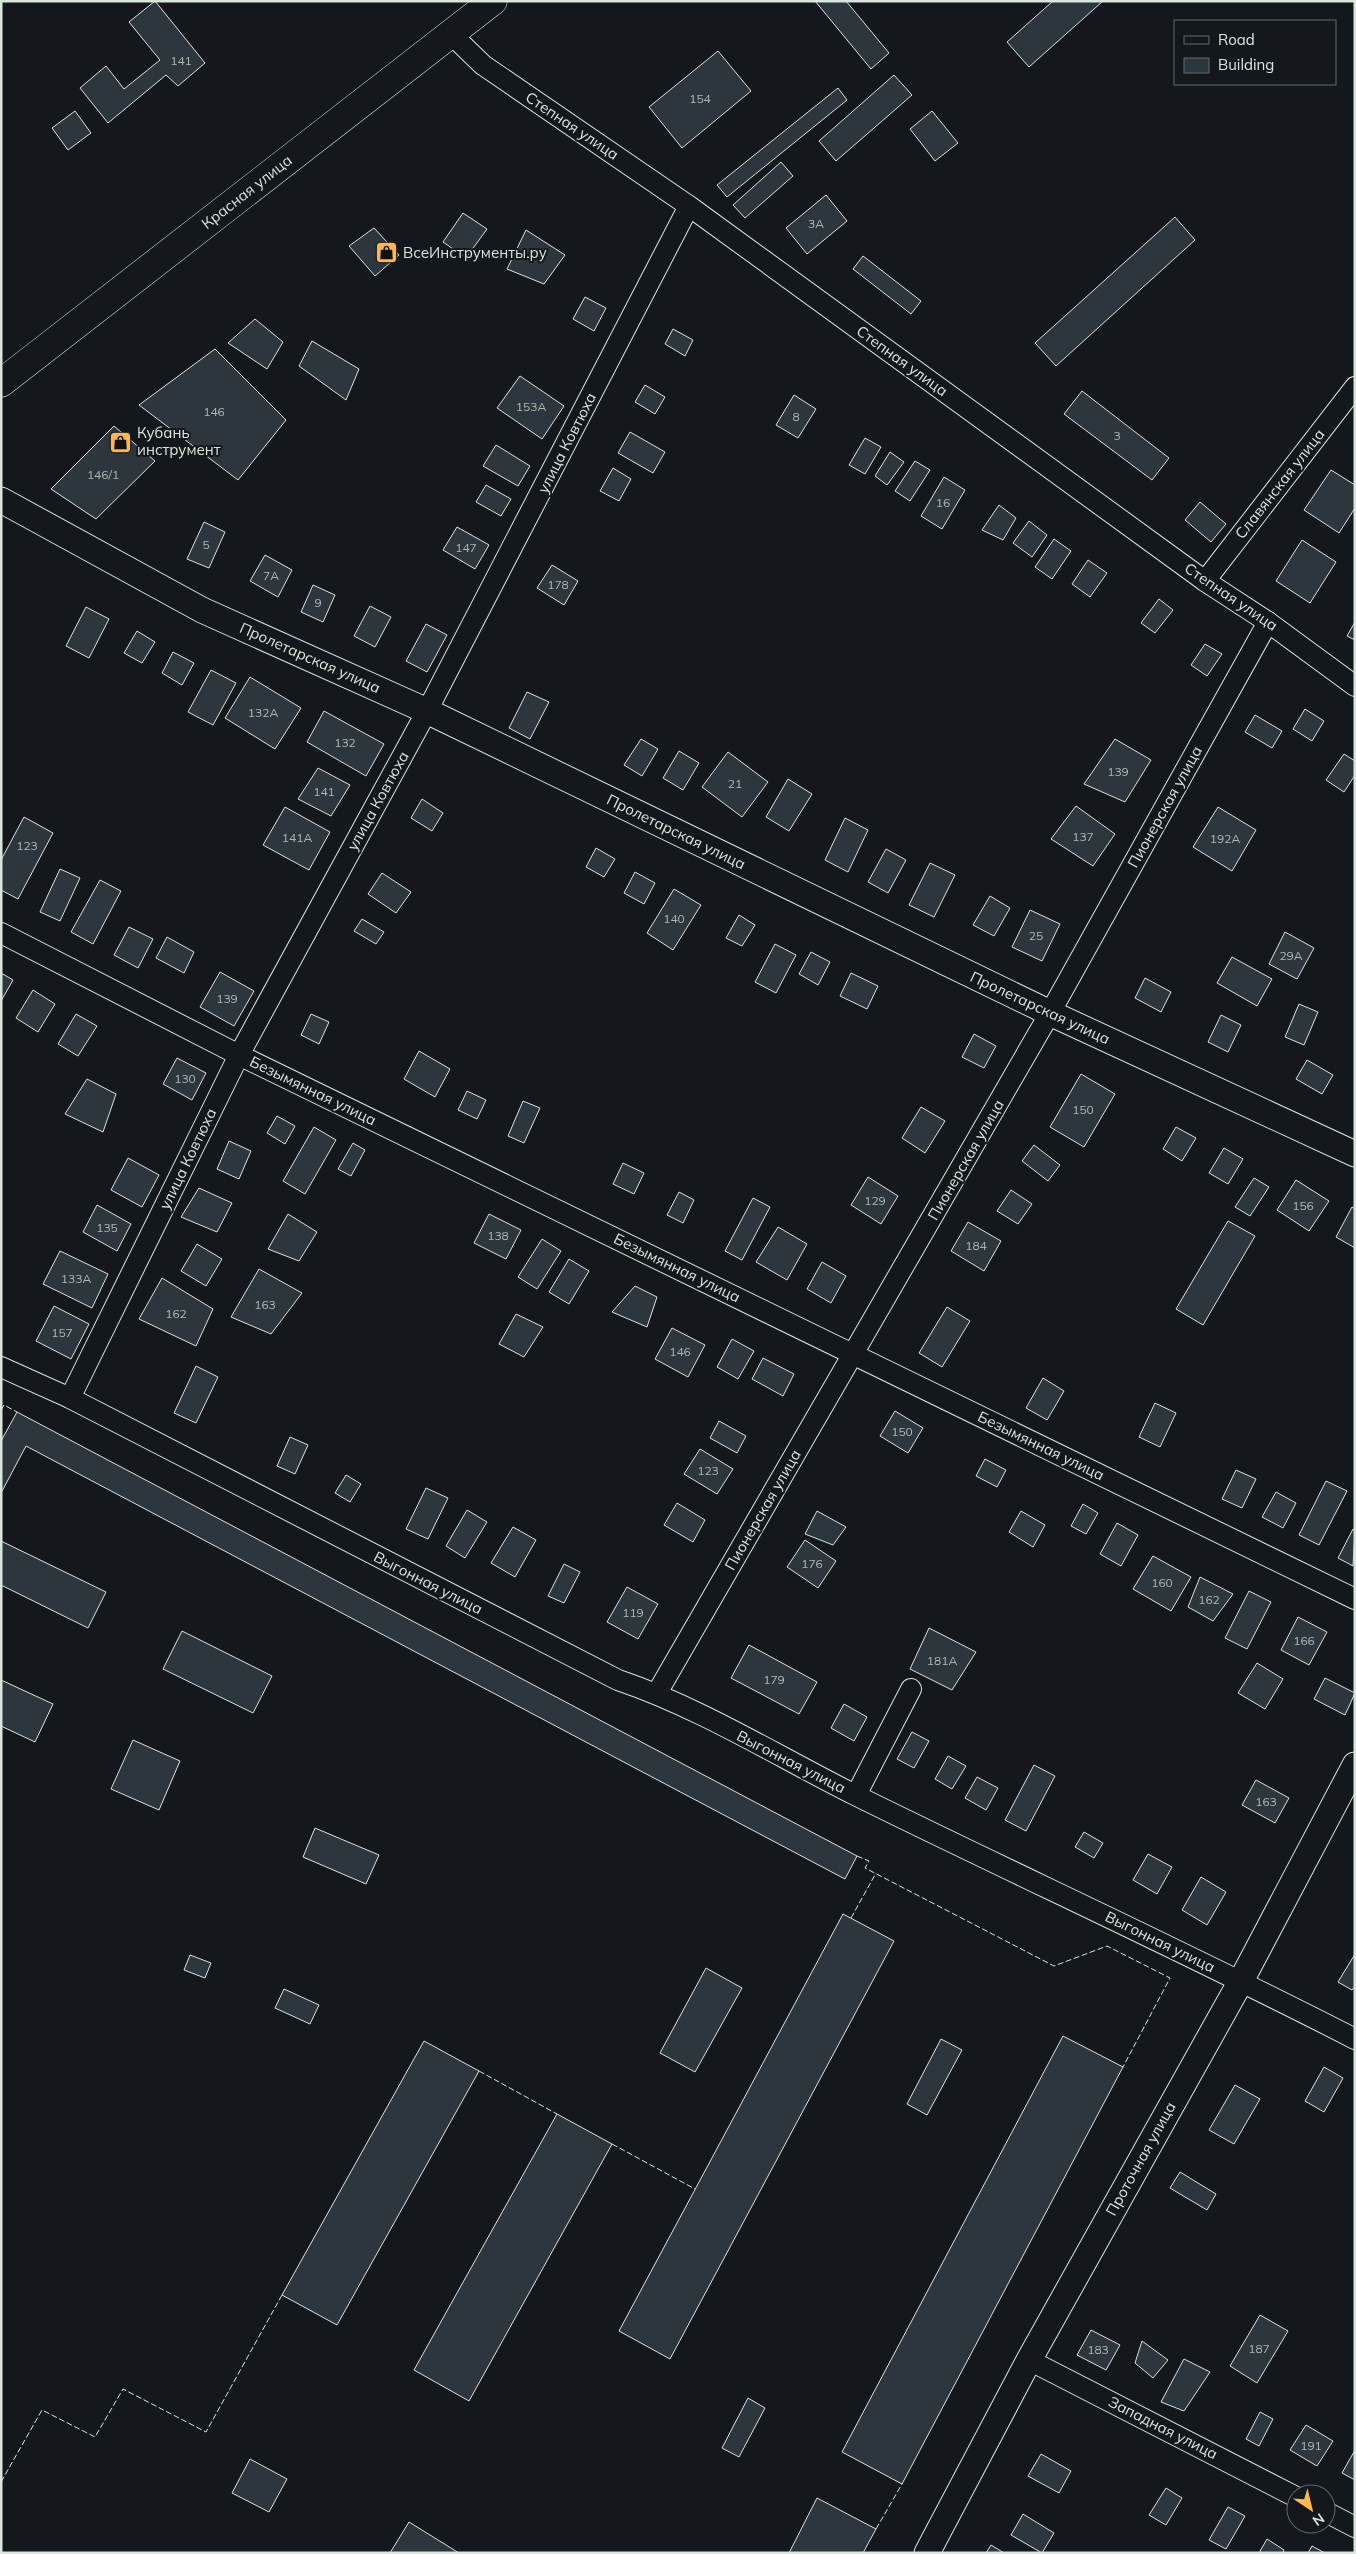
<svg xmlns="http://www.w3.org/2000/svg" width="1356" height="2554" font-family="Mulish,sans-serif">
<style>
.building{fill:#2c363c;stroke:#d8e6dc}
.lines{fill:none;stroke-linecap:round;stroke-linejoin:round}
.minor-casing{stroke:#d8e6dc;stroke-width:22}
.tertiary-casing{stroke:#d8e6dc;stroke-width:27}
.secondary-casing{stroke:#d8e6dc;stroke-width:29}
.minor{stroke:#14181c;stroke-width:20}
.tertiary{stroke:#14181c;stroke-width:25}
.secondary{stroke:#14181c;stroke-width:28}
.fence{stroke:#d8e6dc;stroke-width:1;stroke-dasharray:6 2.5;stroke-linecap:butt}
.labels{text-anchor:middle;stroke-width:4;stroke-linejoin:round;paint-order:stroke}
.number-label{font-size:12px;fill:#adbab4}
.street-label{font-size:15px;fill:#d8e6dc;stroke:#14181c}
.poi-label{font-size:15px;fill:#d8e6dc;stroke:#14181c;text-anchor:start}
</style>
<rect width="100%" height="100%" fill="#14181c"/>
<g class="building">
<polygon points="155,1 205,63 178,86 166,75 108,123 80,88 106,66 124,89 160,60 129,22"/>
<polygon points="815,1 846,1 889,53 871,69"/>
<polygon points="1053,1 1103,1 1029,67 1007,42"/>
<polygon points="718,51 751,91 682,148 649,107"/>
<polygon points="894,75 912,95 836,161 819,141"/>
<polygon points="838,88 847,100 727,197 717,185"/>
<polygon points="75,111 91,133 68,150 52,128"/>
<polygon points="932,111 958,143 935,161 910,129"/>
<polygon points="781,162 793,176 745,218 733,205"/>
<polygon points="826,195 847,221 807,254 786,228"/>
<polygon points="463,213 487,229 466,258 443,242"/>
<polygon points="1175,217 1195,240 1056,366 1035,343"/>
<polygon points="374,228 399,255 375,276 349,246"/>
<polygon points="526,230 565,255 544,284 507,269"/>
<polygon points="863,256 921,301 911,314 853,269"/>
<polygon points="585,297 606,308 594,331 573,319"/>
<polygon points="255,319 283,342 267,369 228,343"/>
<polygon points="673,329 693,340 685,356 665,344"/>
<polygon points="312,341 359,369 346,400 299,366"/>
<polygon points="215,349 286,420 238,480 139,405"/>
<polygon points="520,376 564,406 542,439 497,408"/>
<polygon points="645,385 665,397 655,414 635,402"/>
<polygon points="1082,391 1169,458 1152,480 1064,414"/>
<polygon points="794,395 816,409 798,438 776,425"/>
<polygon points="114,426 155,461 96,519 51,489"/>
<polygon points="630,432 665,452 653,473 618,453"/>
<polygon points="865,438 881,447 865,474 849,465"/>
<polygon points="496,445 530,466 518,486 483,466"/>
<polygon points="890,452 904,462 887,485 875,476"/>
<polygon points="915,461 930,470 910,501 895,491"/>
<polygon points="613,468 631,479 619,501 600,491"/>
<polygon points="1331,470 1355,485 1355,508 1339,533 1304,510"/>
<polygon points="944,477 965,490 942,529 921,516"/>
<polygon points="486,485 511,499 501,516 476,502"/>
<polygon points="1200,502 1226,524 1211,542 1185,520"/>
<polygon points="999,505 1016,518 1003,540 982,530"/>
<polygon points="1029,521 1047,535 1032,557 1013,543"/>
<polygon points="204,522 225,532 209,568 187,559"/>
<polygon points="457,527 489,545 475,569 443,550"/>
<polygon points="1054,539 1071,551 1052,579 1035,567"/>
<polygon points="1302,540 1336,562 1310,603 1276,581"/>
<polygon points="265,555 292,570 278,597 250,581"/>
<polygon points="1088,560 1107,573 1090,597 1072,584"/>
<polygon points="552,565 578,581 564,605 537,588"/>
<polygon points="313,585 335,595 323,622 301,612"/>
<polygon points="1159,599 1173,610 1155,633 1141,623"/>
<polygon points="370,606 391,617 375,647 354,636"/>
<polygon points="86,607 109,619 89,658 66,646"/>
<polygon points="1355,622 1355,640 1347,636"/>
<polygon points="426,624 447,635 427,672 406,661"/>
<polygon points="137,631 155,642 142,663 124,653"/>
<polygon points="1205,644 1222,654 1207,676 1191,665"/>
<polygon points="173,652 194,663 182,685 162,673"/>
<polygon points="211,670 236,683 213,725 188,712"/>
<polygon points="250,677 301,708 275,749 225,718"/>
<polygon points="527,692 549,702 530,739 509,728"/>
<polygon points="1305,709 1324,721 1312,741 1293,729"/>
<polygon points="324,711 384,744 366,776 307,742"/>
<polygon points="1255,715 1282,731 1272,748 1245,732"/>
<polygon points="641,739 658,749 642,776 624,765"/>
<polygon points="1115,739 1151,760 1125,802 1084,784"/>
<polygon points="679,751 699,763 683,790 663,778"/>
<polygon points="728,752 768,782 742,817 702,787"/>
<polygon points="1344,754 1355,761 1355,775 1344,792 1326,780"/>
<polygon points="318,768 350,785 331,816 298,799"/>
<polygon points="788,779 812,794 789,831 766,817"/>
<polygon points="422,799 443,813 432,831 411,818"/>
<polygon points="1076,806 1115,834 1093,866 1051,839"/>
<polygon points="285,807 330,832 309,870 263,845"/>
<polygon points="1218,807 1256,830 1232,871 1193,847"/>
<polygon points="24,817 53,833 18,899 1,890 1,860"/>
<polygon points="845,818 868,830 848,872 825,860"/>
<polygon points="596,848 615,859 604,877 586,867"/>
<polygon points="886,849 906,860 888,893 868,882"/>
<polygon points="930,863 955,875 934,917 909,905"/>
<polygon points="60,869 80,878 60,921 40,912"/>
<polygon points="635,872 655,883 644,904 624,893"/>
<polygon points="382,873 411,892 396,913 368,894"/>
<polygon points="100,880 121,891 93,944 71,932"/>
<polygon points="674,889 701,905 673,950 647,933"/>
<polygon points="990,896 1010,908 994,936 973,925"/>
<polygon points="1030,910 1060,924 1042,961 1012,947"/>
<polygon points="739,915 755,925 742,946 726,938"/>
<polygon points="362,919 384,932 376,944 354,931"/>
<polygon points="129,927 153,939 138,968 114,955"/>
<polygon points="1285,932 1314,948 1297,979 1269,964"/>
<polygon points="167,937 194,952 184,973 156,958"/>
<polygon points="775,944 796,955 776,993 755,982"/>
<polygon points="811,952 830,962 818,985 799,974"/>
<polygon points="1232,957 1272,979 1257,1006 1217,983"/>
<polygon points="220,972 254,991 234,1026 200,1007"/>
<polygon points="1,973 13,980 1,1001"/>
<polygon points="851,973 878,986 867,1009 840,996"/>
<polygon points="1145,978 1171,992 1161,1012 1135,998"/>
<polygon points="33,990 55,1004 38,1032 16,1018"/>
<polygon points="1299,1004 1318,1012 1304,1045 1285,1037"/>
<polygon points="76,1014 97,1026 78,1056 58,1044"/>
<polygon points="311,1014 329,1022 319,1044 301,1035"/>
<polygon points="1221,1015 1241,1025 1228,1052 1208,1042"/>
<polygon points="974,1034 996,1046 984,1068 962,1057"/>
<polygon points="419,1051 450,1069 435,1097 404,1079"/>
<polygon points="177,1058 206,1073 192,1100 163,1084"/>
<polygon points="1307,1060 1333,1075 1322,1094 1296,1079"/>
<polygon points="1081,1074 1115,1094 1084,1147 1050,1127"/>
<polygon points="87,1079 116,1094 103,1132 65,1114"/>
<polygon points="467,1091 486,1100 477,1119 458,1110"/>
<polygon points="523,1101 540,1108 524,1143 508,1136"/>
<polygon points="921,1107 945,1121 925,1153 902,1138"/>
<polygon points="277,1116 295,1126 285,1144 267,1133"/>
<polygon points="314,1127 336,1140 305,1194 283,1181"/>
<polygon points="1176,1127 1196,1138 1182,1161 1163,1149"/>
<polygon points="229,1141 251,1151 239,1179 217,1169"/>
<polygon points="353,1143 365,1150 351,1176 338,1169"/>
<polygon points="1034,1145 1060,1165 1048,1181 1022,1161"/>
<polygon points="1224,1148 1243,1159 1228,1184 1209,1173"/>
<polygon points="128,1158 159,1175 142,1207 111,1190"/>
<polygon points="623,1163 644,1173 634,1194 613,1184"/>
<polygon points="868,1177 898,1196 881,1224 851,1205"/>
<polygon points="1254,1178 1269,1187 1250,1216 1235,1207"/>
<polygon points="1296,1180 1329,1201 1309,1231 1277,1210"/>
<polygon points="199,1188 232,1203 217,1232 181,1217"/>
<polygon points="1011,1190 1032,1204 1018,1224 997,1211"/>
<polygon points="679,1192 694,1200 683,1223 667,1215"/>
<polygon points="753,1198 770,1207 742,1260 725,1251"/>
<polygon points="97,1205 131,1224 117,1251 83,1232"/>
<polygon points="1352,1207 1355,1209 1355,1248 1336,1237"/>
<polygon points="288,1214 317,1232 299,1261 268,1249"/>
<polygon points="489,1214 521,1230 506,1259 474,1243"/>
<polygon points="1228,1221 1255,1236 1203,1325 1176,1309"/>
<polygon points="968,1222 1001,1241 984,1271 951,1251"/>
<polygon points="778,1227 807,1244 787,1280 756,1262"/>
<polygon points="542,1239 561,1251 537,1289 518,1277"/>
<polygon points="197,1244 222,1259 206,1286 181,1271"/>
<polygon points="60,1251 108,1274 92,1308 43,1284"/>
<polygon points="569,1259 589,1271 569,1304 549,1292"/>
<polygon points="822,1262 846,1276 831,1303 807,1289"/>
<polygon points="259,1269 302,1293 271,1334 231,1317"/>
<polygon points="162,1278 213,1309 196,1346 139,1319"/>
<polygon points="635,1286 657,1297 647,1327 612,1312"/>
<polygon points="54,1306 89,1324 71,1359 36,1341"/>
<polygon points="947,1307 970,1321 942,1367 919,1353"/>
<polygon points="516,1314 543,1327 524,1357 499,1344"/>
<polygon points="672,1328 705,1345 688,1377 655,1359"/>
<polygon points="732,1339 754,1351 738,1379 717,1367"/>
<polygon points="763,1358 794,1374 783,1396 752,1379"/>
<polygon points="196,1366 218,1377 196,1423 174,1413"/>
<polygon points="1043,1378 1064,1391 1047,1420 1026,1408"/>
<polygon points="1155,1403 1176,1413 1160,1447 1139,1437"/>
<polygon points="895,1411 923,1428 908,1453 880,1436"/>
<polygon points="17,1412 857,1856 845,1879 26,1446 1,1493 1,1441"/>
<polygon points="719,1421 746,1436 737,1453 710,1438"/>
<polygon points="290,1437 308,1445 295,1474 277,1466"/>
<polygon points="700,1449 733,1469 717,1494 684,1474"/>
<polygon points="985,1459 1006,1470 997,1487 976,1476"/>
<polygon points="1236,1470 1256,1479 1242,1508 1222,1499"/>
<polygon points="346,1475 361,1484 350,1502 335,1493"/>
<polygon points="1326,1481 1347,1491 1319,1545 1299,1535"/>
<polygon points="426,1488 448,1498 428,1539 406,1529"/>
<polygon points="1276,1492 1296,1503 1283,1528 1262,1517"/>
<polygon points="677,1503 705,1520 693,1542 664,1525"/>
<polygon points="1083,1504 1098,1513 1086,1534 1071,1526"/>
<polygon points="467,1510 487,1522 465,1558 446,1546"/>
<polygon points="817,1511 846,1527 833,1545 805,1534"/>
<polygon points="1021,1511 1045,1525 1033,1547 1009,1532"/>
<polygon points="1117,1523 1138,1535 1121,1566 1100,1554"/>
<polygon points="513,1527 536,1540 515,1577 491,1563"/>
<polygon points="1353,1529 1355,1530 1353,1566 1338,1558"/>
<polygon points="805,1540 836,1561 818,1588 787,1567"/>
<polygon points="1,1541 106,1592 88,1628 1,1585"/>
<polygon points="1153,1556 1191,1577 1171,1611 1133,1589"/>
<polygon points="564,1564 580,1572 564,1603 548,1596"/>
<polygon points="1200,1577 1233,1594 1213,1621 1188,1607"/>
<polygon points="627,1587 658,1604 638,1639 607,1622"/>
<polygon points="1249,1591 1271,1602 1247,1649 1225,1638"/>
<polygon points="1298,1617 1327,1632 1309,1665 1281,1650"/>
<polygon points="929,1628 976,1652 952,1690 910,1669"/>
<polygon points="182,1631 272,1676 253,1713 163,1669"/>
<polygon points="749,1645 817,1682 799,1714 731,1678"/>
<polygon points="1257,1663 1283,1679 1265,1709 1238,1693"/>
<polygon points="1325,1678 1355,1693 1345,1715 1314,1699"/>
<polygon points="1,1680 53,1704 35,1742 1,1726"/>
<polygon points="844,1704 867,1717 854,1741 831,1728"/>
<polygon points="912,1732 929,1741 914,1768 897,1759"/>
<polygon points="133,1740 180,1761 159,1810 111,1789"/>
<polygon points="948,1756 966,1766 952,1789 935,1779"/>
<polygon points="1034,1765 1055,1776 1026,1831 1005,1820"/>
<polygon points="977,1777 998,1788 986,1810 965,1798"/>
<polygon points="1256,1780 1289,1798 1275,1823 1242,1805"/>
<polygon points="315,1828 379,1855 366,1884 303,1857"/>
<polygon points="1084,1832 1103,1843 1094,1858 1075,1847"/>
<polygon points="1148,1854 1172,1867 1157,1894 1133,1880"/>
<polygon points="1201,1877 1226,1892 1207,1925 1182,1910"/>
<polygon points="843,1914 894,1941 670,2359 619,2331"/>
<polygon points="1355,1954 1355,1986 1352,1990 1338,1982"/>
<polygon points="190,1955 211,1963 205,1978 184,1970"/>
<polygon points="706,1968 742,1988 695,2072 660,2053"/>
<polygon points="284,1989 319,2005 310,2024 275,2008"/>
<polygon points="1063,2036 1123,2067 902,2484 842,2452"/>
<polygon points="941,2039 962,2050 927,2115 907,2104"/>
<polygon points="424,2041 479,2071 337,2325 282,2295"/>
<polygon points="1324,2067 1343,2078 1324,2112 1305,2101"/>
<polygon points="1235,2085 1260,2099 1234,2144 1209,2130"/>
<polygon points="557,2114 612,2144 469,2401 414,2370"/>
<polygon points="1180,2172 1216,2194 1207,2210 1170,2188"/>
<polygon points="1260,2315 1288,2331 1257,2383 1230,2366"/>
<polygon points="1091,2330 1120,2345 1106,2370 1077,2355"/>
<polygon points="1142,2341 1168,2360 1153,2378 1135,2363"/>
<polygon points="1184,2359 1210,2372 1184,2411 1161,2402"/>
<polygon points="748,2398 765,2408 739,2457 722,2448"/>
<polygon points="1260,2412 1273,2419 1259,2446 1246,2439"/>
<polygon points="1306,2425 1333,2441 1317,2466 1290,2450"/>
<polygon points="1355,2450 1355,2480 1342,2473"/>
<polygon points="1041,2454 1071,2471 1059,2493 1028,2476"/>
<polygon points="250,2459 287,2479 269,2512 232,2493"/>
<polygon points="1166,2488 1182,2498 1166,2525 1149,2515"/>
<polygon points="817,2498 876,2529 863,2553 789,2553"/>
<polygon points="1228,2507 1245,2516 1226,2549 1209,2540"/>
<polygon points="1023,2514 1054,2533 1042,2553 1011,2535"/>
<polygon points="409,2522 459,2553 390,2553"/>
<polygon points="1267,2539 1284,2550 1283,2553 1259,2553"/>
<polygon points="991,2545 1004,2553 986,2553"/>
<polygon points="1312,2546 1325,2553 1308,2553"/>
</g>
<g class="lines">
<defs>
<g id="minor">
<polyline points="451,34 483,65 689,206 1205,581 1268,622 1355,686"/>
<polyline points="1205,581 1355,387"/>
<polyline points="1,933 239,1055 1355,1599"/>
<path d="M1,1367l69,31 548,282c83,28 159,76 237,115 166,82 335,159 500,244"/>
<polyline points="70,1398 239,1055 427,711 689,206"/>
<polyline points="657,1693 1050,1013 1268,622"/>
<polyline points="856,1795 911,1689"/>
<polyline points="1029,2360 1296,2497"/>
<polyline points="1326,2512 1355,2527"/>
</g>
<g id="tertiary">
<polyline points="1,500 202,610 427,711 1050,1013 1355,1154"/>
<polyline points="927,2553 1029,2360 1241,1981 1355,1765"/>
</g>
<polyline id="secondary" points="1,383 493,1"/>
</defs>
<use href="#minor" class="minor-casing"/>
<use href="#tertiary" class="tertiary-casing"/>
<use href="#secondary" class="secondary-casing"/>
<use href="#minor" class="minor"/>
<use href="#tertiary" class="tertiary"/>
<use href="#secondary" class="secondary"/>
<g class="fence">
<polyline points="1,1410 4,1405 17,1412"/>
<polyline points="857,1856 869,1861 865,1868 1054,1966 1107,1946 1170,1978 1123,2067"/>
<polyline points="851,1918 876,1873"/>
<polyline points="479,2071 557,2114"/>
<polyline points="612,2144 695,2189"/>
<polyline points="1,2482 42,2410 95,2437 123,2389 206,2432 282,2295"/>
<polyline points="876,2529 902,2484"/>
</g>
</g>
<defs>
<symbol id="shop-square" viewBox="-11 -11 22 22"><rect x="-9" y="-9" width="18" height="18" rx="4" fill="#ffb74d" stroke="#14181c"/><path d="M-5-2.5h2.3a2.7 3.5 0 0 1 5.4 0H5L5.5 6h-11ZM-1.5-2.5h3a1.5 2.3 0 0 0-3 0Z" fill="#111"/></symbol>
</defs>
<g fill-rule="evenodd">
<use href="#shop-square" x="374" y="240" width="25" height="25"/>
<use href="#shop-square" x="108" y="430" width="25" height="25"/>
</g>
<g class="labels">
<g class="number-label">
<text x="181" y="65">141</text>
<text x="700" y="103">154</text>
<text x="816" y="228">3А</text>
<text x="531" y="411">153А</text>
<text x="214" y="416">146</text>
<text x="796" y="421">8</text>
<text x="1117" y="440">3</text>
<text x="103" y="479">146/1</text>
<text x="943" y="507">16</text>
<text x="206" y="549">5</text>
<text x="466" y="552">147</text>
<text x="271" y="580">7А</text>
<text x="558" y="589">178</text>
<text x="318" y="607">9</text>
<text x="263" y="717">132А</text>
<text x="345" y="747">132</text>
<text x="1118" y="776">139</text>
<text x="735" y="788">21</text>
<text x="324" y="796">141</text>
<text x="1083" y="841">137</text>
<text x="297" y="842">141А</text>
<text x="1225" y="843">192А</text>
<text x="27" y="850">123</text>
<text x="674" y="923">140</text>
<text x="1036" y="940">25</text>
<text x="1291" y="960">29А</text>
<text x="227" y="1003">139</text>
<text x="185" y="1083">130</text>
<text x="1083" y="1114">150</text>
<text x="875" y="1205">129</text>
<text x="1303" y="1210">156</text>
<text x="107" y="1232">135</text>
<text x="498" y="1240">138</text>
<text x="976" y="1250">184</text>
<text x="76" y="1283">133А</text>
<text x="265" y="1309">163</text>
<text x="176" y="1318">162</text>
<text x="62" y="1337">157</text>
<text x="680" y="1356">146</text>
<text x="902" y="1436">150</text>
<text x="708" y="1475">123</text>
<text x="812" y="1568">176</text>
<text x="1162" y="1587">160</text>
<text x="1209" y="1604">162</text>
<text x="633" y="1617">119</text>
<text x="1304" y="1645">166</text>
<text x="942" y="1665">181А</text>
<text x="774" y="1684">179</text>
<text x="1266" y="1806">163</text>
<text x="1259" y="2353">187</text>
<text x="1098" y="2354">183</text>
<text x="1311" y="2450">191</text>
</g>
<g class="street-label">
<text transform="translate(572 126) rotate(34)" y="5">Степная улица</text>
<text transform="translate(247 192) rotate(-38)" y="5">Красная улица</text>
<text transform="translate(902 361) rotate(36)" y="5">Степная улица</text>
<text transform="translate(567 443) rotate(-63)" y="5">улица Ковтюха</text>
<text transform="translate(1280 484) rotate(-52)" y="5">Славянская улица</text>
<text transform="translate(1231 597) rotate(34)" y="5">Степная улица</text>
<text transform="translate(310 658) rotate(24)" y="5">Пролетарская улица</text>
<text transform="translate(378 801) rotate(-61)" y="5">улица Ковтюха</text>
<text transform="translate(1165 807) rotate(-61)" y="5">Пионерская улица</text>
<text transform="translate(676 832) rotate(26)" y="5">Пролетарская улица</text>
<text transform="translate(1040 1008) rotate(25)" y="5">Пролетарская улица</text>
<text transform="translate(313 1091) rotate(26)" y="5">Безымянная улица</text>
<text transform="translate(188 1159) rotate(-64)" y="5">улица Ковтюха</text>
<text transform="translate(966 1160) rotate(-60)" y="5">Пионерская улица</text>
<text transform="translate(677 1268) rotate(26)" y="5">Безымянная улица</text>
<text transform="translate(1041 1446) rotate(26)" y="5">Безымянная улица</text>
<text transform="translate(763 1510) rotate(-60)" y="5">Пионерская улица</text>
<text transform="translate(428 1583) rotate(27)" y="5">Выгонная улица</text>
<text transform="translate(791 1762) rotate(27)" y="5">Выгонная улица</text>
<text transform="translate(1160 1942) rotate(26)" y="5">Выгонная улица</text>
<text transform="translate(1141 2159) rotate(-61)" y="5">Проточная улица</text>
<text transform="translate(1163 2428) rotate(27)" y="5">Западная улица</text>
</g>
<g class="poi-label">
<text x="403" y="258">ВсеИнструменты.ру</text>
<text x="137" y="438">Кубань<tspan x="137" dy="17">инструмент</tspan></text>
</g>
</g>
<rect width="1356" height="2554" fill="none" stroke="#d8e6dc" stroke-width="5"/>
<rect x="1174" y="20" width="162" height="65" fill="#14181c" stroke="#626a69"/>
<rect x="1184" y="36" width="25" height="8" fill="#14181c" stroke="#626a69"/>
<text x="1218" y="45" font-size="15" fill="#d8e6dc">Road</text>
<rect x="1184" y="58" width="25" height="15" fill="#2c363c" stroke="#626a69"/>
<text x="1218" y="70" font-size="15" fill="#d8e6dc">Building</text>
<g transform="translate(1311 2509) rotate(145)"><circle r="24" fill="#14181c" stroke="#626a69"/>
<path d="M0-4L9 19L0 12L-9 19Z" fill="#ffb74d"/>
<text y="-8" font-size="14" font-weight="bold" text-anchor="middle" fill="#d8e6dc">N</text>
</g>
</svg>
